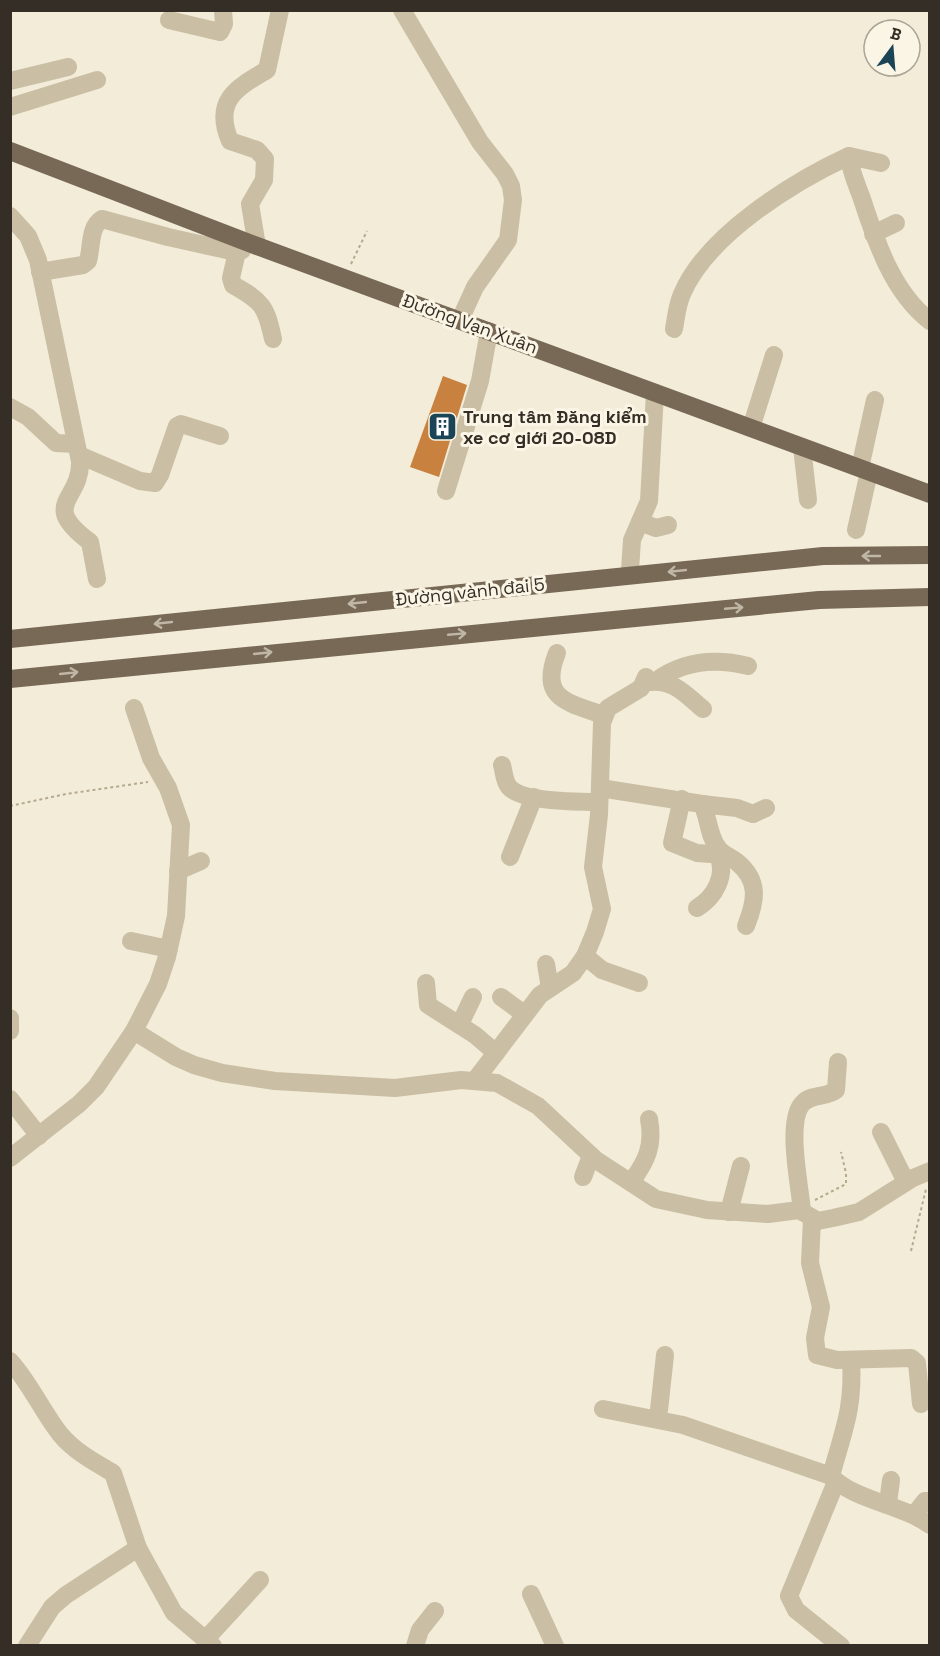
<svg xmlns="http://www.w3.org/2000/svg" width="940" height="1656" font-family="'Space Grotesk',sans-serif">
<style>
.building{fill:#c9813f}
.lines{fill:none;stroke-linecap:round;stroke-linejoin:round}
.path{stroke:#b6a98e;stroke-width:2;stroke-dasharray:3 3;stroke-linecap:butt}
.minor{stroke:#cabea4;stroke-width:18}
.major{stroke:#786956;stroke-width:18}
.oneway{stroke:#c0b6a5}
.labels{text-anchor:middle;stroke-width:6;stroke-linejoin:round;paint-order:stroke}
.street-label{font-size:18px;fill:#352e26;stroke:#faf5e5}
.poi-label{font-size:18px;font-weight:bold;fill:#352e26;stroke:#faf5e5;text-anchor:start}
</style>
<rect width="100%" height="100%" fill="#f2ecd8"/>
<polygon class="building" points="443,376 467,385 439,477 410,467"/>
<g class="lines">
<g class="path">
<polyline points="351,264 367,231"/>
<polyline points="10,806 66,794 148,782"/>
<polyline points="815,1200 846,1184 846,1173 841,1152"/>
<polyline points="911,1251 926,1189"/>
</g>
<g class="minor">
<polyline points="402,10 480,142 505,174 511,186 513,200 508,240 475,287 460,320"/>
<polyline points="169,20 220,32 224,24 223,10"/>
<polyline points="10,81 68,67"/>
<polyline points="10,107 97,80"/>
<path d="M881,163l-32,-7c1,13 7,27 12,40 14,43 31,96 69,125"/>
<path d="M10,216l18,20 10,24 42,201c2,40 -42,42 10,81l7,37"/>
<polyline points="873,234 896,223"/>
<path d="M257,246l-7,-42 14,-24 1,-21 -8,-9 -27,-9c-17,-40 6,-53 37,-71l13,-60"/>
<path d="M237,252l-6,26 2,7c29,16 33,21 40,54"/>
<path d="M40,272l43,-7 5,-4c4,-14 1,-34 14,-42l66,18 63,14 11,-1 1,-5"/>
<path d="M674,329c2,-11 3,-24 8,-35 25,-59 111,-112 167,-138"/>
<polyline points="10,407 28,417 56,443 76,444"/>
<polyline points="751,428 774,355"/>
<polyline points="802,447 808,500"/>
<polyline points="79,455 140,481 155,483 160,475 177,426 181,424 220,436"/>
<polyline points="860,468 875,400"/>
<polyline points="446,491 480,381 489,331"/>
<polyline points="640,522 656,528 668,525"/>
<polyline points="856,530 869,472"/>
<polyline points="630,570 632,540 649,501 655,393"/>
<path d="M557,653c-18,45 9,49 46,62"/>
<path d="M656,681c27,-20 59,-23 92,-15"/>
<path d="M650,682c23,-3 36,13 53,27"/>
<path d="M502,765c2,7 2,16 7,22 13,15 70,15 90,15"/>
<path d="M600,788l102,16c7,14 6,31 16,44 5,7 13,9 19,14 23,19 19,39 9,64"/>
<polyline points="682,799 672,843 697,853 725,855"/>
<polyline points="702,804 737,808 753,814 766,808"/>
<polyline points="510,857 534,797"/>
<polyline points="178,871 201,861"/>
<path d="M697,908c18,-11 30,-33 21,-53"/>
<polyline points="131,941 169,949"/>
<polyline points="585,956 602,970 639,983"/>
<polyline points="546,964 550,988"/>
<polyline points="426,983 428,1005 475,1035 496,1053"/>
<polyline points="501,997 524,1014"/>
<polyline points="10,1018 10,1031"/>
<polyline points="460,1024 473,997"/>
<polyline points="134,1031 176,1057 194,1065 222,1073 275,1081 395,1088 461,1080 497,1083 538,1106 596,1160 656,1199 707,1210 768,1214 799,1210 818,1221 833,1218 859,1212 913,1178 930,1171"/>
<polyline points="476,1079 540,995 573,973 585,956 595,932 602,909 593,867 599,815 602,723 608,708 641,688 646,677"/>
<polyline points="10,1099 39,1136"/>
<polyline points="881,1132 906,1182"/>
<polyline points="10,1158 79,1104 96,1087 134,1031 158,984 167,957 176,916 181,825 168,788 151,758 134,708"/>
<polyline points="583,1177 591,1156"/>
<path d="M631,1182c16,-21 23,-37 18,-63"/>
<path d="M802,1211c-2,-25 -16,-88 0,-107 9,-11 25,-6 34,-14l2,-28"/>
<polyline points="729,1212 741,1166"/>
<polyline points="812,1219 810,1263 821,1307 815,1338 817,1355 837,1360 911,1358 917,1363 921,1404"/>
<path d="M10,1361c20,22 32,50 50,73 14,17 34,28 53,39l25,75 36,65 39,33"/>
<path d="M603,1409l80,16 148,51c22,24 70,28 99,49"/>
<polyline points="659,1410 665,1355"/>
<path d="M831,1476c12,-45 23,-66 20,-116"/>
<polyline points="836,1482 789,1596 796,1610 841,1646"/>
<polyline points="888,1503 891,1480"/>
<polyline points="914,1515 925,1501 930,1501"/>
<polyline points="531,1594 555,1646"/>
<polyline points="205,1640 260,1580"/>
<polyline points="27,1646 52,1607 66,1595 138,1548"/>
<polyline points="415,1646 420,1630 435,1611"/>
</g>
<g class="major">
<polyline points="10,151 257,246 930,494"/>
<polyline points="10,639 823,556 930,555"/>
<polyline points="10,679 819,600 930,597"/>
</g>
</g>
<defs><path id="oneway-shaft" d="M-6 0H5M1.5-3L5.5 0L1.5 3" fill="none" stroke-width="1.6" stroke-linecap="round" stroke-linejoin="round" transform="scale(1.5)"/></defs>
<g class="oneway">
<use href="#oneway-shaft" transform="translate(871 556) rotate(180)"/>
<use href="#oneway-shaft" transform="translate(677 571) rotate(174)"/>
<use href="#oneway-shaft" transform="translate(357 603) rotate(174)"/>
<use href="#oneway-shaft" transform="translate(734 608) rotate(-5)"/>
<use href="#oneway-shaft" transform="translate(163 623) rotate(174)"/>
<use href="#oneway-shaft" transform="translate(457 634) rotate(-5)"/>
<use href="#oneway-shaft" transform="translate(263 653) rotate(-6)"/>
<use href="#oneway-shaft" transform="translate(69 673) rotate(-6)"/>
</g>
<defs>
<symbol id="building-square" viewBox="-11 -11 22 22"><rect x="-9" y="-9" width="18" height="18" rx="4" fill="#1b4557" stroke="#faf5e5"/><path d="M-4-6H4V6H1V3H-1V6H-4ZM-2.5-4.3h1.7v1.8h-1.7ZM.8-4.3h1.7v1.8H.8ZM-2.5-1h1.7V.8h-1.7ZM.8-1h1.7V.8H.8Z" fill="#fff"/></symbol>
</defs>
<g fill-rule="evenodd">
<use href="#building-square" x="426" y="410" width="33" height="33"/>
</g>
<g class="labels">
<g class="street-label">
<text transform="translate(470 324) rotate(20)" y="6">Đường Vạn Xuân</text>
<text transform="translate(470 592) rotate(-6)" y="6">Đường vành đai 5</text>
</g>
<g class="poi-label">
<text x="463" y="423">Trung tâm Đăng kiểm<tspan x="463" dy="21">xe cơ giới 20-08D</tspan></text>
</g>
</g>
<rect width="940" height="1656" fill="none" stroke="#352e26" stroke-width="24"/>
<g transform="translate(892 48) rotate(16)"><circle r="28" fill="#faf5e5" stroke="#aba599" stroke-width="1.5"/>
<path d="M0-4.5L10 22L0 15L-10 22Z" fill="#1b4557"/>
<text y="-9" font-size="16" font-weight="bold" text-anchor="middle" fill="#352e26">B</text>
</g>
</svg>
